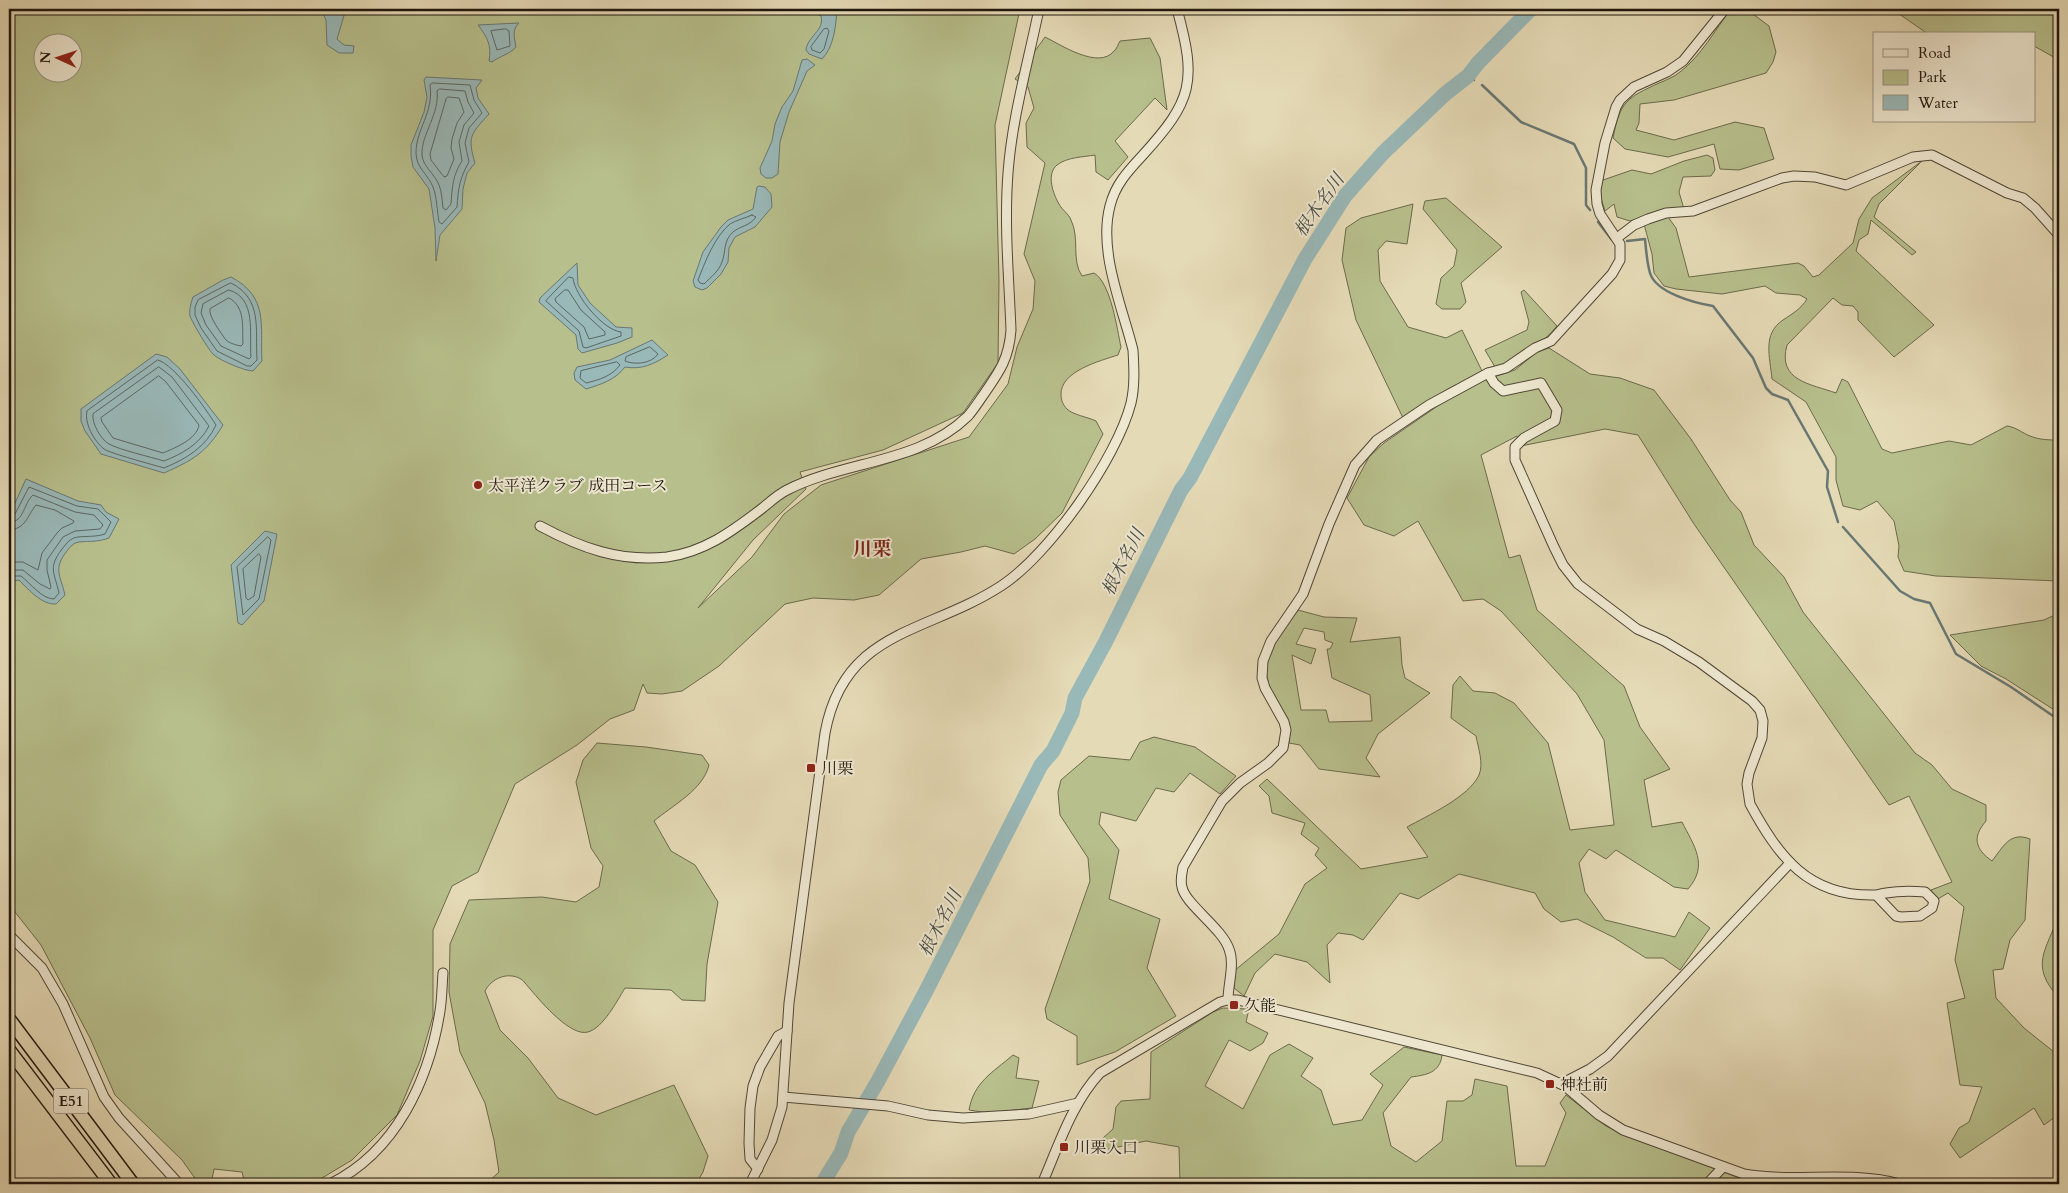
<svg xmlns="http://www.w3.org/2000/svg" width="2068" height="1193" font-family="Cardo,'Noto Serif JP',serif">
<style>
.green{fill:#b7bf8c;stroke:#6b6a4c;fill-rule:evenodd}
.water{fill:#99b8b8;stroke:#687773}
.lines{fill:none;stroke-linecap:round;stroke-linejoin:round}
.shore{stroke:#5c6762;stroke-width:1}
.stream{stroke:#687773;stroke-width:2.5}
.river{stroke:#99b8b8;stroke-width:15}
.minor-casing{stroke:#504736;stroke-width:11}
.highway-casing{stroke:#1f160c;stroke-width:15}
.minor{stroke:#eee7d0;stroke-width:9}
.highway{stroke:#e5dab6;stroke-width:12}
.poi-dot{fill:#8f2418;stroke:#eee7d0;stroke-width:2}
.labels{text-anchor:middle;stroke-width:4;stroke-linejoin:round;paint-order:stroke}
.shield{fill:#eee7d0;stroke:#5d5547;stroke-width:1}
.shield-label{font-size:15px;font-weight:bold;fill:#1f160c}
.poi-label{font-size:16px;fill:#1f160c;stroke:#eee7d0;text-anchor:start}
.water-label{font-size:18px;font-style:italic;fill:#4a4f48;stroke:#eee7d0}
.quarter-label{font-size:19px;font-weight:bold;fill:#7a1f14;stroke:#eee7d0}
</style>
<rect width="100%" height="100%" fill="#e5dab6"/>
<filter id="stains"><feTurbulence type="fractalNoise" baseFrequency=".004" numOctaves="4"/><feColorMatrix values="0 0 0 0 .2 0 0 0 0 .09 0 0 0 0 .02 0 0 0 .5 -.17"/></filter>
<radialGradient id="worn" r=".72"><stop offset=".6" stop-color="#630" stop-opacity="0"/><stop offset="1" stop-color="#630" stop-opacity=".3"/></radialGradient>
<g class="green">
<path d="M9,9h1011l-25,116 4,156 -1,82 -35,50 -80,37 -83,22 6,17 -53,51 -55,68 54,-51 32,-43 37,-29 148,-48 39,-53 9,-37 16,-38 2,-28 -11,-27 21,-91 -18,-16 -1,-24 8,-15 -6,-21 -13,-8 30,-42c16,8 54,33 69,14 3,-2 4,-7 6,-10l30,-3 10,20 7,52 -12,-12 -40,43 13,16 -20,23 -12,-8 -1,-17c-11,2 -28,2 -38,10 -11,9 -4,29 2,39 3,6 10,10 12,16 9,18 0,40 11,56l12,-3c17,10 23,56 27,74l-3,8c-18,6 -58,16 -57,40 0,5 2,10 6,14 6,6 21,8 29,12l7,13 -41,79 -27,26 -21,15 -29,-8 -24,6 -40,7 -42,36 -25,5 -41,-2 -28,6 -66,62 -37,25 -20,3 -15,-1 -4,-9 -9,26 -24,9 -33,26 -62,39 -37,88 -26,14 -19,44v86l-13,45 -23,54 -45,45 -40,24h-67l-3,-12 -28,-3 -3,15h-12l-17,-24 -67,-65 -25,-57 -49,-93 -26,-33 -4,-14 -2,-2zM42,42h30v30h-30z"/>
<path d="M1731,9h25l-3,5 16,12 7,26 -3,10 -7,11 -92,27 -34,4 -1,19 -3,7 38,10 61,-18 29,6 10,31 -35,11 -19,-1 -6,-25 -46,13 -43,-8 -12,-11c7,-37 14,-40 46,-55 7,-3 15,-6 21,-11 21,-16 35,-42 51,-63z"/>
<polygon points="1892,9 1983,9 2004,13 2021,9 2059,9 2059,60 2034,46 2034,34 1928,34"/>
<polygon points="1707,155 1713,158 1715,170 1711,176 1683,177 1679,192 1684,209 1663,211 1630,221 1617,217 1614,204 1605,211 1599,192 1603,180 1632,170 1651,174 1684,161"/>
<path d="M1922,161l-43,43 -5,13 42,35 -4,3 -41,-35 -3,14 -9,6 -3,11 78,74 -40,32 -36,-37v-8l-5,-6 -11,-1 -9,-7 -46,47c-10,36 24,39 49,48l6,-14 6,3 34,67 10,4 57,-12 22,4 36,-19c9,1 15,7 23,10 10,4 19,4 29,4v141l-123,-5 -32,-5 -6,-14 1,-11 -5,-25 -17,-20 -17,9 -17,-4 -7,-26v-23l-30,-55 -34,-23c-2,-22 -10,-45 11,-59 9,-6 18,-11 24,-21l-7,-4 -24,-2 -11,-7 -43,8 -46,-5 -12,-3 -10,-13 -2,-19 -8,-30 15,-7h9l8,11 13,49 109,-14 6,3 9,11 6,-2 34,-32 6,-24 13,-21z"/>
<polygon points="1446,198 1502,247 1461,283 1466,302 1460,309 1442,309 1436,304 1441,278 1454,266 1457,250 1423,209 1425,201"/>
<polygon points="1413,204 1407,244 1386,241 1378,250 1380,281 1408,327 1446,338 1462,330 1482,371 1448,389 1403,418 1356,320 1342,260 1346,228 1361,218"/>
<path d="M1524,290l33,36c-14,18 -40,34 -62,41l-10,-17 42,-20 2,-8 -8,-30z"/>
<path d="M1549,348l41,26 30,4 34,12 37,49 39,61 11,12 13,33 30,32 19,35 112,141 17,12 20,24 34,16v16c-14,16 -11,28 6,40 11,-14 18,-30 38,-22l-5,81 -15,20 -7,29 -10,1 3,28 28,30 35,28v67l-4,-6 -11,8 -10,-17 -74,50 -10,-14 9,-16 10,-6 13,-35 -22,-2 -13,-82 18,-5 -10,-38 9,-53 -16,-14 -12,7 -5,-10 21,-8 -43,-86 -20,9 -195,-281 -56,-89 -33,-6 -84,17 -4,-10 -36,19 28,103 11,-3 17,55 87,76 16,41 30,42 -26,11 8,47 30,-5c12,24 27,43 6,67l-14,-2 -58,-37 -10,9 -17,-10 -10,14 6,29 20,28 70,17 14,-25 21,16 -30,42 -17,-12h-17l-33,-21 -36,-18 -16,3 -17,-13 -9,-16 -76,-19 -41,25 -18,-6 -37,47 -10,-5 -15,-2 -11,12 3,38 -23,-21 -32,-8 -20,19 -11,23 -10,-8v-17l45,-37 26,-50 22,-16 -12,-13 4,-7 -18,-14 4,-11 -33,-10 -3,-17 -10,-10 8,-7 94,90 67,-12 -21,-30c20,-11 62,-30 72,-52 5,-11 -1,-28 -3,-39l-25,-18 2,-33 7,-9 13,15 22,2 19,10 34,40 22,87 44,-5 -10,-85 -27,-46 -76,-83 -18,-12 -20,2 -45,-80 -24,15 -30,-11 -17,-27 22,-41 15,-14 68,-47 32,-16 31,-10 22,-18z"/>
<path d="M1298,610l26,7 33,1 -7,24 50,-5 2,28 3,13 25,15 -52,41 -12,24 14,19 -61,-8 -19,-24 -11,-2c0,-14 -6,-24 -11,-36 -24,-49 -9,-57 20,-97zM1304,628l20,4 1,8 8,3 -3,6h-3l5,29 38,17 2,26 -43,1 -3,-12h-25l-9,-55 19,9 5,-15 -20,-5z"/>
<polygon points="2059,613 2059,713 2006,679 1981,666 1950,635 2044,620"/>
<polygon points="1154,737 1195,747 1236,776 1220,794 1190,773 1174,792 1156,788 1136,821 1101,812 1099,824 1119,850 1109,899 1160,919 1147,968 1176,1016 1115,1052 1077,1065 1077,1036 1047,1019 1045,1009 1090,881 1088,858 1060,815 1058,792 1061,780 1089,756 1130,760 1140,742"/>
<path d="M597,743l49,4 56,8 7,10c-6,25 -36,40 -55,56l17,30 24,14 23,37 -11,62 -2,37 -23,-1 -11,-10 -46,-2c-8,13 -22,40 -37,44 -17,5 -46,-29 -57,-42 -3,-3 -7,-9 -10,-11 -14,-8 -30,0 -36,12l15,39 28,28 30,40 38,17 78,-30 34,71 -5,16 -7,12h-210l13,-12 -5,-32 -9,-37 -25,-51 -11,-60 1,-48 19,-44 73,-3 34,5 23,-15 4,-21 -12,-18 -15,-66 7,-22z"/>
<path d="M2059,915v83c-30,-33 -13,-47 0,-83z"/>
<path d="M1223,1008l26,1 -3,13 22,11 -5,10 -13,8 -21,-11 -24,46 38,23 27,-54 19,-11 24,14 -12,18 20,14 12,35 29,-5 21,-35 -13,-11 34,-27 38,8c-2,18 -16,20 -31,22l-28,36 8,33 25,16 26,-21 5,-40h16l9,-6 3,-16 32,7 9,80h29l21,-53 -6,-10 6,-8 40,31 40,17 99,37 109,4h-674l-1,-37 -33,-6 -42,9 -2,-11 11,-10 3,-22 5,-6 29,-2 1,-47 62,-40z"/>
<path d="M1013,1055l6,3 -3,20 23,3 -7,27 -43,5 -20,-3c5,-28 23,-37 44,-55z"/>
</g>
<g class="water">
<polygon points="321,9 346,9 337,39 344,45 354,46 353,53 339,53 327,45 326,20"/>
<path d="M813,9h24c-1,16 -3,38 -15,50l-13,-5 -3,-4c1,-13 19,-20 15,-34l-6,-3z"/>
<path d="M519,23c-7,7 -5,14 -3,24 -6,7 -16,9 -24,15l-3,-1c3,-16 -2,-24 -11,-36z"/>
<polygon points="807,59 815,65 807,71 789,112 780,142 778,174 772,178 766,178 761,174 760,168 772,141 775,124 782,107 793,91 802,60"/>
<path d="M426,77l56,3 -6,8 2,10 11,16c-18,20 -22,22 -14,49l-8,10 -4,16 -1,20 -22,26 -4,26 -1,-33 -6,-39 -16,-22 -2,-11v-11l13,-33 3,-15 -3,-17z"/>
<polygon points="759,186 765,187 771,194 772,207 755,227 735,237 729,248 728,262 721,274 707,288 702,290 695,287 693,281 703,252 721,227 728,220 753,209 757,187"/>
<polygon points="577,263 578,285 590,303 616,327 632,328 632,337 617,343 582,353 578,349 576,335 539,302 540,298"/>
<path d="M231,277c38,20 29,48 31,84l-9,10c-8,0 -32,-10 -39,-16 -5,-4 -22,-33 -24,-39 -1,-7 1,-13 3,-19l30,-17z"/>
<path d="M652,340l16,15c-14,9 -26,15 -43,12 -10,13 -23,17 -39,22l-11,-9 -1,-7 3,-6 33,-7z"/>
<path d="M156,354l11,3 13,12 43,56c-17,28 -30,35 -59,48l-63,-19 -16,-23 -4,-10v-12z"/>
<path d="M26,479l52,22 23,4 5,7 13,7 -10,19c-10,4 -20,3 -30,4 -6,1 -9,5 -12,9 -14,18 -7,23 -2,44l-9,9c-14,1 -27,-14 -37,-24l-10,2v-66z"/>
<polygon points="265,531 277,534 264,601 242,625 238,623 231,565"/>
</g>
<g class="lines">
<g class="shore">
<polygon points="506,29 509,31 510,46 497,50 491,31"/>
<polygon points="824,29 827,28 829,31 824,49 820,53 812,50 811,47"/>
<path d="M433,83l37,2 4,15 8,13 -13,15 -4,15 4,19c-9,15 -11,27 -12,45l-15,17 -3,-2c-2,-11 -2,-25 -6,-35 -5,-13 -17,-19 -17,-34 0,-25 18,-39 14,-68z"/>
<path d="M440,89l25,2 3,11 6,11 -10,12 -5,17 3,19c-9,13 -10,27 -11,43l-5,6 -3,-2c-1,-8 -1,-16 -4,-23 -4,-11 -16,-18 -17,-30 -1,-21 18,-41 15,-64z"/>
<polygon points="448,97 459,98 464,112 457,123 452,139 451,148 454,159 447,176 444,177 431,160 430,154 446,99"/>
<path d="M752,215l4,2c-6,9 -16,9 -23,15 -10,9 -7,20 -11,30 -3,9 -11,15 -18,22l-4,-1 -2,-3c7,-18 17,-44 32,-56 6,-4 16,-6 22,-9z"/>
<path d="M569,277l4,1c2,18 30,52 48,54v4l-35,12 -3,-1 -4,-16 -33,-30z"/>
<path d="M231,283c32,16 24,46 26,77l-6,6h-4l-30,-15 -16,-23 -6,-13v-8l3,-7z"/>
<path d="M229,290c28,8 20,44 22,67l-2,2 -28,-13 -15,-21 -5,-12 2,-9z"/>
<polygon points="565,290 568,290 581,310 605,332 605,335 589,339 584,327 556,302 555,299"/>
<path d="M229,298c17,9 13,30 14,46l-2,2c-5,-1 -12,-3 -15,-6 -5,-7 -18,-24 -16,-31z"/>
<path d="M650,347l8,7c-7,10 -23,11 -33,7l1,-4z"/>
<path d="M158,360c17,5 48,49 58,65 -10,22 -30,34 -52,43 -10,-3 -55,-15 -60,-19 -10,-8 -20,-26 -17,-38z"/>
<path d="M617,362l3,3c-8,11 -21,15 -34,18l-6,-5 1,-7z"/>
<path d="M159,367l13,10 37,49c-9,18 -27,28 -45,35 -13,-4 -44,-11 -55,-17 -8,-4 -18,-22 -16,-30z"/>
<path d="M159,376l7,6 33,43c-2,14 -24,23 -36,28l-50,-15 -11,-16 -1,-4z"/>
<path d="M9,516l6,-2 14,-27 48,19 21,3 13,13 -6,12c-9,3 -18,2 -27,3 -8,1 -11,6 -16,12 -14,19 -8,22 -3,44l-5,6c-12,0 -24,-16 -33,-23h-12"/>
<path d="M9,523c16,-2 14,-19 24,-28l42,17 19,3 9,10 -3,4 -25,2 -12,6 -16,23v10l4,17 -1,2 -10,-5 -17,-14h-14"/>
<path d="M9,530c17,-1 18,-14 27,-25l19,5 19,11 -1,2 -11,5 -5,5 -15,20 -4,17 -15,-8h-14"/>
<polygon points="268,537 271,540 259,599 243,615 237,567"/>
<polygon points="259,554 261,557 254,596 248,600 246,598 243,569"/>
</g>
<g class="stream">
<polyline points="1468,76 1474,80"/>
<polyline points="1482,85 1521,122 1574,144 1586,168 1586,205 1590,210"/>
<polyline points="1598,222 1612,240"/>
<path d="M1627,241l18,-2c1,11 2,24 5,34 6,20 45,30 63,33l40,52 13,30 6,6 16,6 40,71 -1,16 11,35"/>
<polyline points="1843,527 1900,591 1914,599 1930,603 1956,654 2011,687 2059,720"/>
</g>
<polyline class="river" points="822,1184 841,1153 848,1132 878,1081 925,993 1041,765 1053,751 1072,713 1075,698 1105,643 1181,490 1190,478 1305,259 1345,196 1383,153 1445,94 1468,76 1478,63 1531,9"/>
<defs>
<g id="minor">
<polyline points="1617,238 1634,225 1648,219 1666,213 1693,211 1782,178 1794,176 1815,177 1846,185 1913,157 1932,155 2007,193 2023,198 2035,208 2059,235"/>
<path d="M1488,373l6,10 9,8 38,-8 16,27 -2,11 -31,17 -9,9v13l39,87 9,18 15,19 59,45 27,12 35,21 53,39 8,9 3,11 -1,17 -13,35 -2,11 3,20c29,53 58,93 125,91 4,0 8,-2 11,-2 12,-2 27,-2 39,-1l9,9 -2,7 -12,8 -19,1 -5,-1 -20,-21"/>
<path d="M540,526c41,22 79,36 127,31 37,-5 64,-25 93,-47 9,-7 17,-15 27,-20 59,-30 132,-26 181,-74 6,-7 11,-15 16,-22 16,-23 25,-36 27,-64 -2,-52 -7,-105 -3,-157 4,-55 20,-110 31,-164"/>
<polyline points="9,935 42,968 63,1004 104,1097 119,1118 179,1184"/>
<path d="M1228,1000c0,-16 7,-36 1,-51 -7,-21 -44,-45 -47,-62 -2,-7 0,-13 1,-20l39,-66 18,-18 28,-20 15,-15 3,-18 -2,-8 -19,-34 -3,-10 1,-17 8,-20 32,-47 26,-70 26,-59 22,-25 52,-35 59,-32 18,-5 29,-20 16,-7 61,-67 8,-14v-16l-20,-30 -3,-10 -1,-14 9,-47 11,-36 4,-7 14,-13 33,-15 16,-11 42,-52"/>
<polyline points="1561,1084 1590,1069 1608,1056 1790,863"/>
<polyline points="783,1097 888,1106 928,1115 963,1118 1029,1114 1078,1103"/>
<polyline points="758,1169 750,1159 749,1143 750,1108 753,1086 760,1067 778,1036 787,1031"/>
<path d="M330,1184c66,-32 99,-104 110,-173 2,-12 2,-26 3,-38"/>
<path d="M750,1184l22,-44 10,-33 7,-104 36,-270c19,-104 102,-99 176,-147 48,-31 116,-128 130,-183 4,-17 3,-35 2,-53 -11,-44 -35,-99 -23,-144 5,-21 18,-35 32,-50 51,-56 55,-74 35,-147"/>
<path d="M1042,1184c16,-37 30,-81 58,-111l120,-71 8,-2h10l299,73 28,13 34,29 24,15 121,44c51,9 105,-4 156,10"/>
<polyline points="1707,1184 1723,1167"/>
</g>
<g id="highway">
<polyline points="9,1019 133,1184"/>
<polyline points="9,1050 111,1184"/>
</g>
</defs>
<use href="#minor" class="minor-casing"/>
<use href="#highway" class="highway-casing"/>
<use href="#minor" class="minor"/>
<use href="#highway" class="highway"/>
</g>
<g class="poi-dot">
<circle cx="478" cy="485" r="5"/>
<rect x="806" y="763" width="10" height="10" rx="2.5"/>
<rect x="1229" y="1000" width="10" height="10" rx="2.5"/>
<rect x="1545" y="1079" width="10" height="10" rx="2.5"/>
<rect x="1059" y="1142" width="10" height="10" rx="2.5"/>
</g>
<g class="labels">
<rect class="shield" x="53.5" y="1088.5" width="35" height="25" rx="4"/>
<g class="shield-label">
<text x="71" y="1106">E51</text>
</g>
<g class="poi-label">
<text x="488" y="491">太平洋クラブ 成田コース</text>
<text x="821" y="774">川栗</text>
<text x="1244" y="1011">久能</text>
<text x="1560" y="1090">神社前</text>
<text x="1074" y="1153">川栗入口</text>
</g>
<g class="water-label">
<text transform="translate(1319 205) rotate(-55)" y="6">根木名川</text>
<text transform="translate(1123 562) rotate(-63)" y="6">根木名川</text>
<text transform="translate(940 923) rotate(-63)" y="6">根木名川</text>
</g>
<g class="quarter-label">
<text x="872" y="555">川栗</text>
</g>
</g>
<rect width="2068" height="1193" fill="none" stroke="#e5dab6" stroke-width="30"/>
<rect x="10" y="10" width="2048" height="1173" fill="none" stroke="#1f160c" stroke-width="2.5"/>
<rect x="15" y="15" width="2038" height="1163" fill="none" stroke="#1f160c"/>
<rect x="1873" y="32" width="162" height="90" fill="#eee7d0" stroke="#9b9382"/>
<rect x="1883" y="49" width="25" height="8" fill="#eee7d0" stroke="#9b9382"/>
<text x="1918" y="58" font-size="15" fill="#1f160c">Road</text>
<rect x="1883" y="70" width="25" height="15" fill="#b7bf8c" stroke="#9b9382"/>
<text x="1918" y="82" font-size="15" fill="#1f160c">Park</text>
<rect x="1883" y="95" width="25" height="15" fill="#99b8b8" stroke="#9b9382"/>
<text x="1918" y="108" font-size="15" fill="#1f160c">Water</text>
<g transform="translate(58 58) rotate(273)"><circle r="24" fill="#eee7d0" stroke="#9b9382"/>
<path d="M0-4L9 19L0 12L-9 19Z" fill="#8f2418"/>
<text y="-8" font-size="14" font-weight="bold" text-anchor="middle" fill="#1f160c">N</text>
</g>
<rect width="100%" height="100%" filter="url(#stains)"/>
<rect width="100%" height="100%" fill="url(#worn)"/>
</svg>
